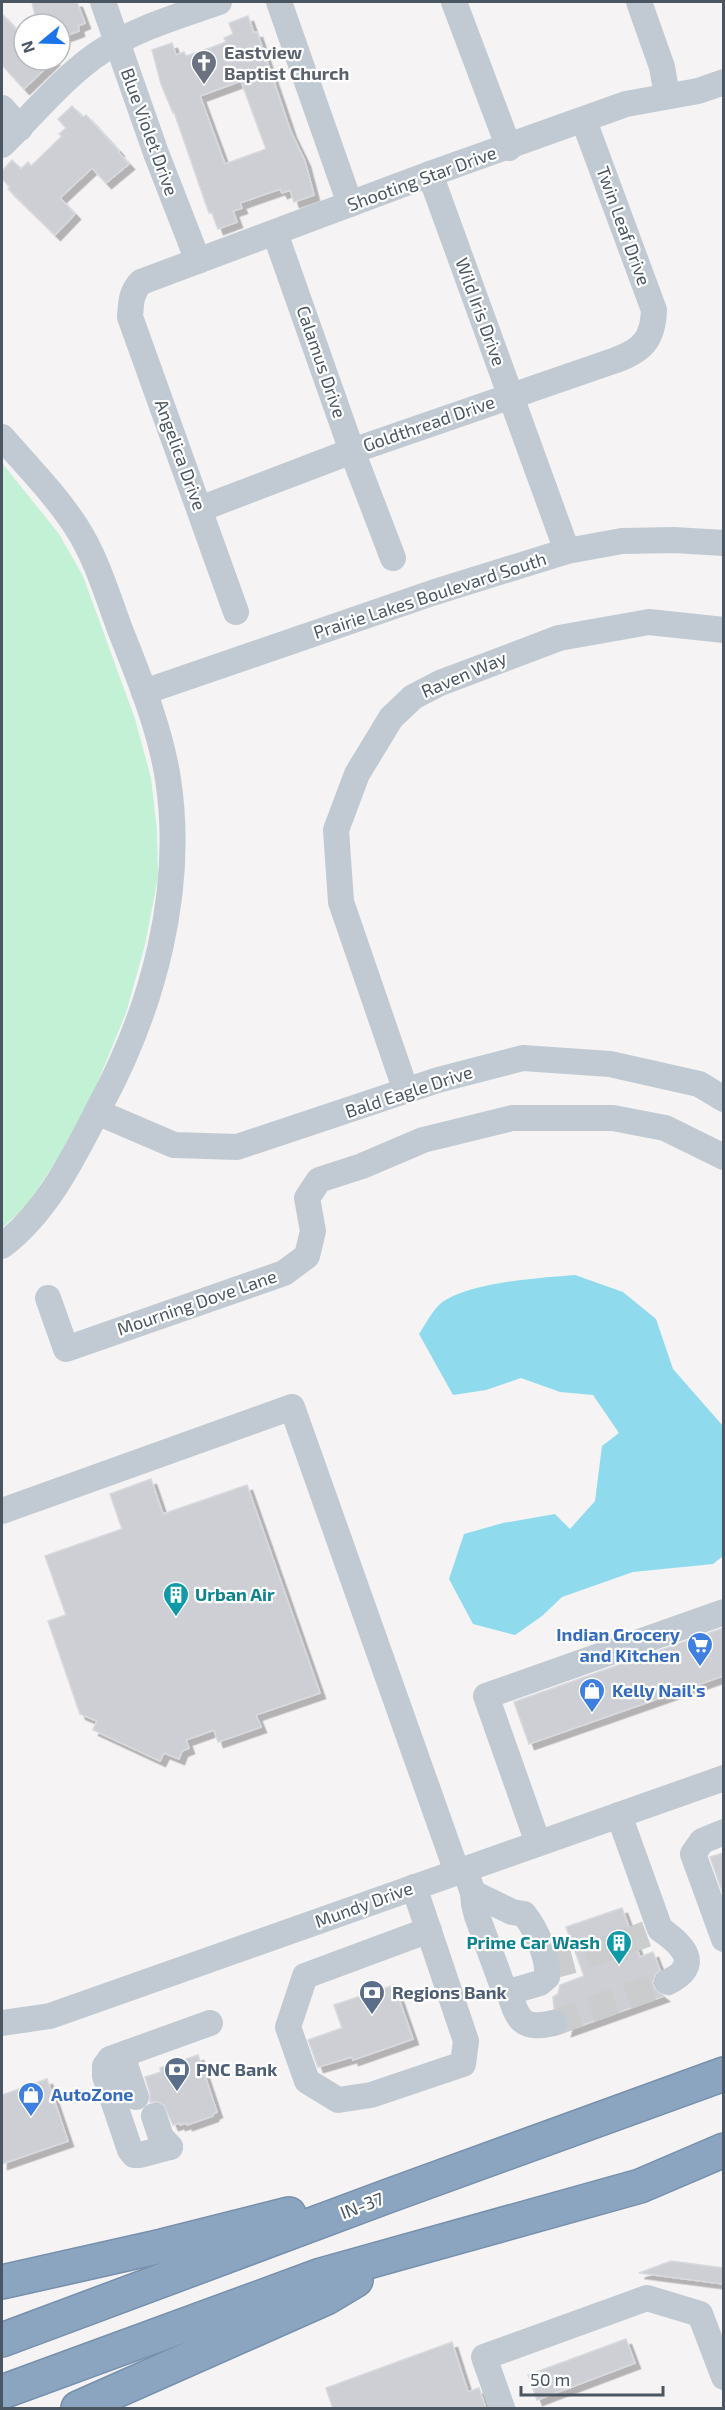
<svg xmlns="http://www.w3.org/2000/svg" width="725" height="2410" font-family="'Exo 2',sans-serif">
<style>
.green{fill:#c3f1d5}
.water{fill:#90daee}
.building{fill:#cdcfd5;stroke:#d7d9de;stroke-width:1.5;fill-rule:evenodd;filter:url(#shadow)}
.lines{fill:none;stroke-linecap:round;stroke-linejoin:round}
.minor-tunnel{stroke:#caccce;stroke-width:26;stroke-dasharray:26 13;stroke-linecap:butt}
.highway-casing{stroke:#7690ad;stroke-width:36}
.minor{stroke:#c1cad2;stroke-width:26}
.highway{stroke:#8ba5c1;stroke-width:33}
.labels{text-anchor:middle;stroke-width:4.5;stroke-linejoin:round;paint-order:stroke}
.worship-label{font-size:18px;font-weight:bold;fill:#5b616d;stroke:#fff;text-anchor:start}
.street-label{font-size:18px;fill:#4a5661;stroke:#fff}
.culture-label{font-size:18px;font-weight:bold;fill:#0d838f;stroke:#fff;text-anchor:start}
.shop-label{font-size:18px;font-weight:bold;fill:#366cbe;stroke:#fff;text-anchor:start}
.service-label{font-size:18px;font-weight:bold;fill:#4e5e75;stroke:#fff;text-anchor:start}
</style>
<defs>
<filter id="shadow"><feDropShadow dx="5.5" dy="5.5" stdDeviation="0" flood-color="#0004"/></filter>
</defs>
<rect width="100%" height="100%" fill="#f5f3f3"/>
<polygon class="green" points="2,463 59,534 83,576 135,719 151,778 157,830 158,877 145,945 126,1013 94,1091 59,1156 27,1205 2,1228"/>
<path class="water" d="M575,1275l48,17 33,27 17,50 50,57v130l-10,8 -80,8 -71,25 -20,19 -27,19 -42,-11 -24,-45 15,-45 39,-11 52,-9 15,15 25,-28 7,-55 17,-13 -26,-38 -33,-3 -39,-14 -35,12 -33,5 -34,-61c6,-9 13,-23 21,-30 28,-22 99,-26 135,-29z"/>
<g class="building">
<polygon points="32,2 77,2 85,23 78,26 79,31 60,38 60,24 37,24"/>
<polygon points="2,14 24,38 24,60 54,60 24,89 2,65"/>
<path d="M248,16l6,17 3,-1 34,100 14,29 9,34 -20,7 -4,-12 -8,3 -2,-4 -40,14 2,5 -9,3 4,11 -19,7 -6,-16h-3l-35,-101 -1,1 -12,-29 -9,-34 20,-7 4,12 8,-3 2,4 24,-8 16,-6 -2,-4 9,-4 -4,-11zM241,81l25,68 -41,15 -25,-68z"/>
<polygon points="72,106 83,117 86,115 119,151 118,152 129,164 106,183 92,168 60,198 75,214 55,235 8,189 10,187 2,179 2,171 12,160 21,169 28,162 31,166 62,136 59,134 66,128 58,119"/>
<polygon points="151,1479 163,1514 247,1485 320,1693 256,1715 261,1727 218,1742 214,1730 186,1740 189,1748 182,1751 179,1759 164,1753 160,1761 93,1730 97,1721 80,1714 48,1621 66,1615 45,1556 122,1529 110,1494"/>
<polygon points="723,1628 723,1676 529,1744 514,1702"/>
<polygon points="723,1853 723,1894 710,1857"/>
<polygon points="622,1908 640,1957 653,1952 660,1970 655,1975 653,1983 656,1990 664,1996 566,2031 569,2020 565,2013 554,2008 553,1997 558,1994 560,1985 584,1976 566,1927"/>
<polygon points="394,1985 413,2039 353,2060 352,2057 318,2067 308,2040 342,2028 334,2005"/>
<polygon points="198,2055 217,2112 213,2114 213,2116 187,2125 186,2123 180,2125 179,2123 173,2125 164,2105 158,2102 150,2102 150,2093 145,2077 161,2072 160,2068"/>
<polygon points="47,2079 68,2141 2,2164 2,2095"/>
<polygon points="671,2261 723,2268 723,2284 639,2273"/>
<polygon points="626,2339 635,2363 537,2400 528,2375"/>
<polygon points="452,2342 468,2392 479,2388 486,2409 333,2409 326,2388"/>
</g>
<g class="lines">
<g class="minor-tunnel">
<polyline points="548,1967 578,1959 660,1929"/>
<polyline points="554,2023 668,1982"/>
</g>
<defs>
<g id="highway">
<polyline points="2,2282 162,2246 289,2214"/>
<polyline points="2,2340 388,2196 724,2074"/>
<polyline points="2,2392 321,2275 640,2186 724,2150"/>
<polyline points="78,2408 326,2298 356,2280"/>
</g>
</defs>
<use href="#highway" class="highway-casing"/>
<g class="minor">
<polyline points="103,2 156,153 198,261"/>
<polyline points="279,2 350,204"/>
<polyline points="454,2 509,148"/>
<polyline points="639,2 662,67 667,95"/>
<polyline points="2,108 20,128"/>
<path d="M2,145c30,-29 64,-71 100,-94 35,-23 77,-35 117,-49"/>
<polyline points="430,174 567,551"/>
<polyline points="275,233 352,451 393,558"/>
<path d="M2,437c25,29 54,58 75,91 20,31 31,70 44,104 19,48 39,96 47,147 17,112 -15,229 -68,327 -26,50 -52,105 -98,140"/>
<path d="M200,509l152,-58 264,-91c27,-10 37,-21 38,-50l-70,-189"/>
<path d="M236,612l-106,-295c1,-14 1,-25 11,-35l289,-108 196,-70 72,-13 26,-9"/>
<polyline points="144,692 432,593 567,551 622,541 674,540 724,543"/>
<polyline points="406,1091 341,902 336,830 357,774 391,718 413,697 440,683 559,638 649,622 724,630"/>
<polyline points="97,1112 174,1145 237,1147 438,1080 523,1058 610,1064 699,1084 724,1099"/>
<polyline points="48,1298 66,1349 284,1273 307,1256 313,1231 307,1198 319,1180 362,1166 423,1140 512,1118 613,1118 665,1128 724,1157"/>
<polyline points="2,1511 292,1407 457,1872"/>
<path d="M619,1815l41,114c23,16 43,36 8,53"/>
<polyline points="724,1832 702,1841 693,1854 724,1939"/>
<polyline points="538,1843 486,1696 724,1612"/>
<path d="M465,1870l8,23 1,11 3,12 26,71 6,5 31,-9 7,-6c2,-19 -11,-48 -23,-63l-12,-2 -39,-19"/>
<polyline points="414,1887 466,2041 463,2064 371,2095 338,2100 307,2081 288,2027 305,1976 429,1930"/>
<path d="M509,1992c9,29 13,38 45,31"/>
<polyline points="2,2023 50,2016 724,1778"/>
<polyline points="127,2053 125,2065 136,2097"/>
<polyline points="154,2116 161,2137 170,2147"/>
<polyline points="170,2147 140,2155 134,2155 130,2150 105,2076 105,2066 110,2059 210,2023"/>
<polyline points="502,2408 484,2357 647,2298 700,2314 724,2377"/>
</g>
<use href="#highway" class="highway"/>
</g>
<defs>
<symbol id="church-pin" viewBox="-11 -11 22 30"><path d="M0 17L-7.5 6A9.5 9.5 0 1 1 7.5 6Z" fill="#6b7280" stroke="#fff"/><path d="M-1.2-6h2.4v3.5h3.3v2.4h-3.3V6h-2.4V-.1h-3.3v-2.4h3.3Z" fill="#fff"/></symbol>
<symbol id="building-pin" viewBox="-11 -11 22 30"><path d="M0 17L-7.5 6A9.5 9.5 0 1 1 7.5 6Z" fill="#0f9aa8" stroke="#fff"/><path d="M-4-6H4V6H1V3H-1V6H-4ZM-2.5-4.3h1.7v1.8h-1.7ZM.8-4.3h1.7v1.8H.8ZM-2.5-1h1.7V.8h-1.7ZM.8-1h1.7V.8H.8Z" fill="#fff"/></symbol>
<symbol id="supermarket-pin" viewBox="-11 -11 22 30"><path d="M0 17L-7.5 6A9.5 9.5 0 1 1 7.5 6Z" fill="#3f7fe0" stroke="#fff"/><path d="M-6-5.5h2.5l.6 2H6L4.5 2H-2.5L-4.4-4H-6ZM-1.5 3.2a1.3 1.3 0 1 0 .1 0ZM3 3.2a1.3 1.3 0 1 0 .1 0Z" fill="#fff"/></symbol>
<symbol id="shop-pin" viewBox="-11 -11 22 30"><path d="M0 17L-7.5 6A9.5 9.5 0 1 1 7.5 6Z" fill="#3f7fe0" stroke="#fff"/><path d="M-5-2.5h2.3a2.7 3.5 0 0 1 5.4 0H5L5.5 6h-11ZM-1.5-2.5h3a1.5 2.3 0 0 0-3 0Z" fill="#fff"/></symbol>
<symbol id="bank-pin" viewBox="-11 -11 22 30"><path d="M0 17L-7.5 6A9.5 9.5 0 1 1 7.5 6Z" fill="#5c6f8a" stroke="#fff"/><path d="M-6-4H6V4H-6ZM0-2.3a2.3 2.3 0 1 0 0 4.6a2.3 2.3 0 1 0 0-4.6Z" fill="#fff"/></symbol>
</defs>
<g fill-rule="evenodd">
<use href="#church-pin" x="189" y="48" width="30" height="40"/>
<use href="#building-pin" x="161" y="1580" width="30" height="40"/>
<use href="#supermarket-pin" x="685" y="1630" width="30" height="40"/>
<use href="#shop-pin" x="577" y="1676" width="30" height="40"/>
<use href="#building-pin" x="604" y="1928" width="30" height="40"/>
<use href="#bank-pin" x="357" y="1978" width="30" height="40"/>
<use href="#bank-pin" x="162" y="2055" width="30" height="40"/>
<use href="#shop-pin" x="16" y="2080" width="30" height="40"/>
</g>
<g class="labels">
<g class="worship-label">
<text x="224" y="59">Eastview<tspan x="224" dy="21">Baptist Church</tspan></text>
</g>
<g class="street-label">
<text transform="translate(149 132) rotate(70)" y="6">Blue Violet Drive</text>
<text transform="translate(422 179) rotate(-20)" y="6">Shooting Star Drive</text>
<text transform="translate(623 226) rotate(70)" y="6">Twin Leaf Drive</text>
<text transform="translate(480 312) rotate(70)" y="6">Wild Iris Drive</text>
<text transform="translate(321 362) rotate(71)" y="6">Calamus Drive</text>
<text transform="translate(429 424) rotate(-19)" y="6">Goldthread Drive</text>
<text transform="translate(180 455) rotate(70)" y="6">Angelica Drive</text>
<text transform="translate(430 596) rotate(-18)" y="6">Prairie Lakes Boulevard South</text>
<text transform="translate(464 675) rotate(-23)" y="6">Raven Way</text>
<text transform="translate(409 1092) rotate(-18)" y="6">Bald Eagle Drive</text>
<text transform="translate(197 1303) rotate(-19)" y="6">Mourning Dove Lane</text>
<text transform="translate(364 1905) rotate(-20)" y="6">Mundy Drive</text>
<text transform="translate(362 2206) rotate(-21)" y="6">IN-37</text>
</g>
<g class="culture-label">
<text x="195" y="1601">Urban Air</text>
<text x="600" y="1949" text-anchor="end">Prime Car Wash</text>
</g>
<g class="shop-label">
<text x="680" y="1641" text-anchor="end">Indian Grocery<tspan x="680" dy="21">and Kitchen</tspan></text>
<text x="612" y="1697">Kelly Nail's</text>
<text x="51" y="2101">AutoZone</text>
</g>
<g class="service-label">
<text x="392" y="1999">Regions Bank</text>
<text x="196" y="2076">PNC Bank</text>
</g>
</g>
<rect width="725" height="2410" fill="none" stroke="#4a5661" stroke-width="6"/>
<g transform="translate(42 42) rotate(251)"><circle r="28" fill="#ffffff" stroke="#b7bbc0" stroke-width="1.5"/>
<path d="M0-4.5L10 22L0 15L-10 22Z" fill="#1a73e8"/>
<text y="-9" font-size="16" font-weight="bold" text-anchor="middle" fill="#4a5661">N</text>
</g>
<path d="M521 2386v9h142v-9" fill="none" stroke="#4a5661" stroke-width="3"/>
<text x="530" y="2386" font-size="18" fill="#4a5661" stroke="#ffffff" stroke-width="4.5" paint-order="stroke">50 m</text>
</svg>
